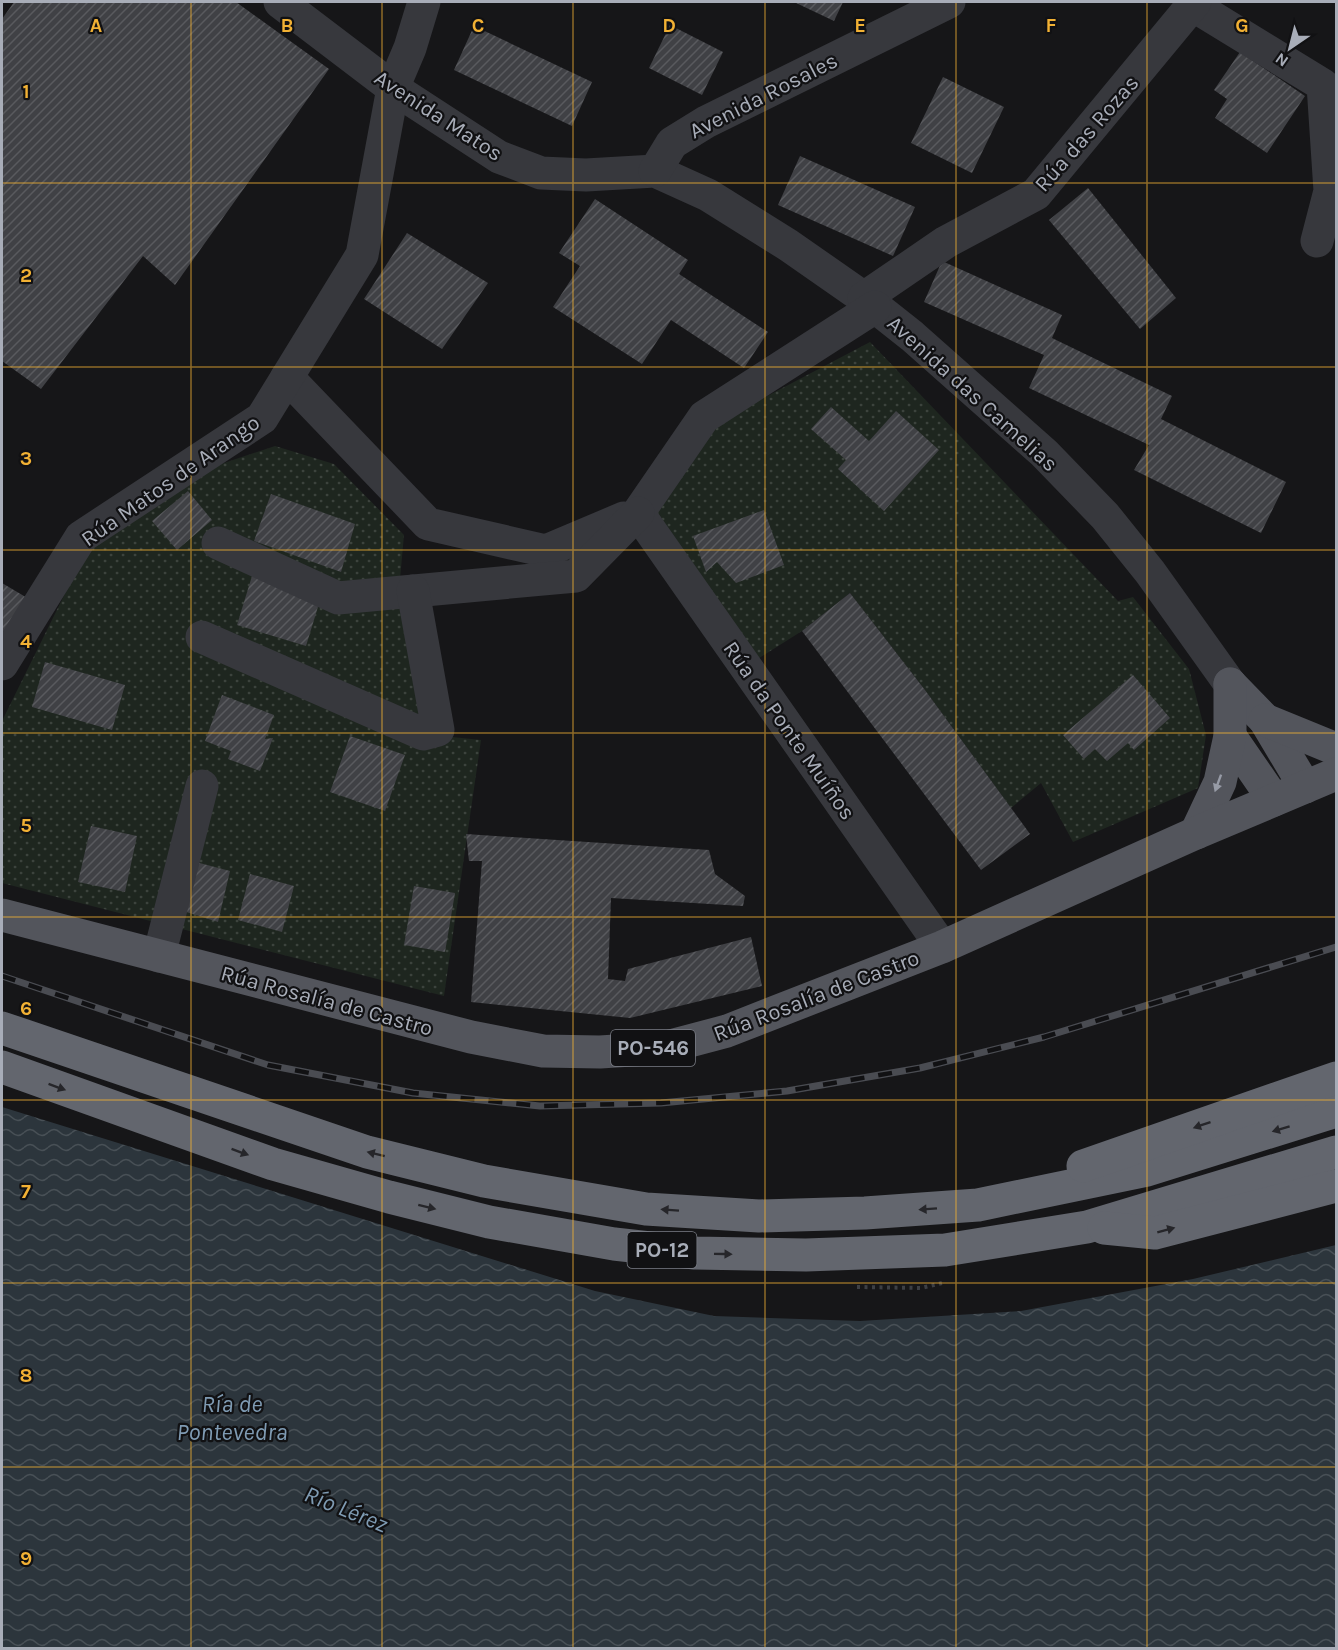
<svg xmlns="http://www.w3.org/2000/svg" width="1338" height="1650" font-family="Karla,sans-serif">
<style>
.grass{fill:url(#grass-dots)}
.water{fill:url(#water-waves)}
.building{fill:url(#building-hatch)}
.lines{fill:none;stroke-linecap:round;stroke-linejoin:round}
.path{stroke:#3d3f44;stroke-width:4;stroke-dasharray:3 4.5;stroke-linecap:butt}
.minor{stroke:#37383d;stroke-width:33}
.major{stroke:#53555c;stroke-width:33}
.highway{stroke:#63666e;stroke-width:33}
.rail-casing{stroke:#4a4c52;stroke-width:7}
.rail{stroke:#111113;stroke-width:4.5;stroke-dasharray:14;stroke-linecap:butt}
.oneway{fill:#979ba6}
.oneway2{fill:#26262a}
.grid{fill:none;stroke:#f2b134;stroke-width:1.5;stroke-opacity:0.55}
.labels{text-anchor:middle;stroke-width:4.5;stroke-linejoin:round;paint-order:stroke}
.shield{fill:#111113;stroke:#7b7e86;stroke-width:1.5}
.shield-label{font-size:21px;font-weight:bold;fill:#a8adb8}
.street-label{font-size:22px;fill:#a8adb8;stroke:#111113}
.water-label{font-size:24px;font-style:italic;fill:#7f9bb3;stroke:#111113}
.grid-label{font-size:20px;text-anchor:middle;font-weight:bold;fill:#f2b134;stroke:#111113;stroke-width:4.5;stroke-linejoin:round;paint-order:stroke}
</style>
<defs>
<pattern id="grass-dots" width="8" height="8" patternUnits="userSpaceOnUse" patternTransform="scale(1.5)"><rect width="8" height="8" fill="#1e261f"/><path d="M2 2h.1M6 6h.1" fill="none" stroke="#3c433d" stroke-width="1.8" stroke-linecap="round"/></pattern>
<pattern id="water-waves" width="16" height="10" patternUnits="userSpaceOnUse" patternTransform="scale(1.5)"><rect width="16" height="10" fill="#2c353c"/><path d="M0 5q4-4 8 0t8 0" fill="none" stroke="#485056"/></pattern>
<pattern id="building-hatch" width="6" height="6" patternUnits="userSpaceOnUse" patternTransform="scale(1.5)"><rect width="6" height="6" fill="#404145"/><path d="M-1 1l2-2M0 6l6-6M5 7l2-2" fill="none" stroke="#595a5e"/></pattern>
</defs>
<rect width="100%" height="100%" fill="#161618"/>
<g class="grass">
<polygon points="870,342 1118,601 1133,597 1189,669 1206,735 1198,788 1073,842 1041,783 1011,808 925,690 850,593 802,631 753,662 647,512 712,425"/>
<polygon points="275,446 334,464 404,535 400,579 337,605 406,599 423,734 481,740 444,996 2,883 2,721 87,549 209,468"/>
</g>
<polygon class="water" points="2,1107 595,1291 714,1316 860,1321 1021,1311 1193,1279 1336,1245 1336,1648 2,1648"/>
<g class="building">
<polygon points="14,2 236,2 329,69 175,285 143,256 41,389 2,361 2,19"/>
<polygon points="794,2 843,2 834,21"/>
<polygon points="670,25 723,52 702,95 649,68"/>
<polygon points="474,26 592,82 572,126 454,70"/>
<polygon points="1240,52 1305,96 1267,153 1215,118 1227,99 1214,90"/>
<polygon points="943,77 1004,107 972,173 911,143"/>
<polygon points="800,156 915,207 893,256 778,205"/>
<polygon points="1088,188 1176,298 1140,329 1049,220"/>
<polygon points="595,199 688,260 679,274 768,332 744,368 671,320 642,364 553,307 580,266 559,253"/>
<polygon points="407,233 488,283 442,349 364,299"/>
<polygon points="942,261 1062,315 1052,338 1172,396 1161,419 1286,482 1261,533 1134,470 1149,445 1029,388 1044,355 924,302"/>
<polygon points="831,407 869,441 896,411 939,450 884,511 838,469 846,460 811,429"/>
<polygon points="188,491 212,520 177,550 152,521"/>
<polygon points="271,494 355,524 341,572 254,541"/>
<polygon points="764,510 784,565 736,583 717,562 706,572 693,536"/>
<polygon points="252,576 321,597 306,646 237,625"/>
<polygon points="2,583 29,599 2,642"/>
<polygon points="850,593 925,690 1030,834 981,870 802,631"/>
<polygon points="45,662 125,685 112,730 32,707"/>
<polygon points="1133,675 1170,718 1134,750 1128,743 1107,761 1095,749 1084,759 1063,735"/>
<polygon points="222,695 274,715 265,739 273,738 260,771 228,759 231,751 205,741"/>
<polygon points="350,736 405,755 385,811 330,792"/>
<polygon points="91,826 137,836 125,892 78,882"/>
<polygon points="466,834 709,850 715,874 745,896 743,906 611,898 608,979 625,981 628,969 751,937 762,986 630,1018 471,1002 482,861 469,861"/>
<polygon points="192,861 230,871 218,922 180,910"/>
<polygon points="250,874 294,886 282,932 238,920"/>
<polygon points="414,886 455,893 445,952 404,945"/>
</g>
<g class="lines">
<polyline class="path" points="857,1287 921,1288 942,1283"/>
<g class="minor">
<polyline points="280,2 393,88 499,157 541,173 586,175 655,171 708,195 788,245 864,298 912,336 1044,453 1105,516 1150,572 1230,684"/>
<polyline points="1194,6 1323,85 1330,191 1317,241"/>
<polyline points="655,171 672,143 706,122 949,2"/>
<polyline points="864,298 946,242 1036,194 1195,2"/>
<polyline points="875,307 704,417 638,513 942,947"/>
<polyline points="287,377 428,524 546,551 624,518"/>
<polyline points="218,543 338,598 576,576 638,513"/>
<polyline points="202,637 423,734 438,730 413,591"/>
<polyline points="2,664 81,537 262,418 362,255 393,88 410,48 424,2"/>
<polyline points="159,956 202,786"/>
</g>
<g class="major">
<polyline points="1230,684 1265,720 1305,787"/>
<polyline points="1265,720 1336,749"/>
<polyline points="1230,736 1274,800"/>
<polyline points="1196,833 1220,782 1230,736 1230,684"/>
<polyline points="2,915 471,1037 543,1051 600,1052 663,1048 727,1031 942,947 1196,833 1336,774"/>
</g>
<g class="highway">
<polyline points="2,1028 367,1152 484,1181 646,1209 759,1216 865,1213 978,1205 1147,1170 1336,1111"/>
<polyline points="2,1067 273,1164 389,1197 489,1222 614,1244 695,1253 806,1255 945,1250 1087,1227 1336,1152"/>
<polyline points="1083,1166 1336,1078"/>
<polyline points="1104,1228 1155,1233 1336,1186"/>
</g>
<defs>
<polyline id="rail" points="2,976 268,1065 413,1093 540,1106 661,1103 787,1091 920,1068 1044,1037 1336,947"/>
</defs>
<use href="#rail" class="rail-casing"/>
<use href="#rail" class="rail"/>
</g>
<defs><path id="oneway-solid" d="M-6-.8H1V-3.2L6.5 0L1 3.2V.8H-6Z" transform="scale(1.5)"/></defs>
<use class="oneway" href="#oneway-solid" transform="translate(1218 783) rotate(110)"/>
<g class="oneway2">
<use href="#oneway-solid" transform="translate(57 1087) rotate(20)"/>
<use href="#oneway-solid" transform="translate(1202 1125) rotate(161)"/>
<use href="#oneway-solid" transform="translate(1281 1129) rotate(163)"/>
<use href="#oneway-solid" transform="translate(240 1152) rotate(20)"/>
<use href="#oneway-solid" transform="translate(376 1154) rotate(-166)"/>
<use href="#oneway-solid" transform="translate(427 1207) rotate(14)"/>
<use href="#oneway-solid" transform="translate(928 1209) rotate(176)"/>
<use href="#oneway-solid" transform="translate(670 1210) rotate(-176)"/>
<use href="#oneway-solid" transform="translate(1166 1230) rotate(-15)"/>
<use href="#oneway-solid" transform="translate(723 1254) rotate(1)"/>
</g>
<path class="grid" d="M191,2v1646M382,2v1646M573,2v1646M765,2v1646M956,2v1646M1147,2v1646M2,183h1334M2,367h1334M2,550h1334M2,733h1334M2,917h1334M2,1100h1334M2,1283h1334M2,1467h1334"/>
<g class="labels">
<g class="shield">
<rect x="611" y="1030" width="84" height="36" rx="4.5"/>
<rect x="627.5" y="1232" width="69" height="36" rx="4.5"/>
</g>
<g class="shield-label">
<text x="653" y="1055">PO-546</text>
<text x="662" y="1257">PO-12</text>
</g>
<g class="street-label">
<text transform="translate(763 95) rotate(-27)" y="8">Avenida Rosales</text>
<text transform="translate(439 115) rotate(33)" y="8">Avenida Matos</text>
<text transform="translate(1086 133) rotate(-49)" y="8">Rúa das Rozas</text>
<text transform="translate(973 393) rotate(42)" y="8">Avenida das Camelias</text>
<text transform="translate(170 480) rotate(-35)" y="8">Rúa Matos de Arango</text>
<text transform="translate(790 730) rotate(55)" y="8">Rúa da Ponte Muíños</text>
<text transform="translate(816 995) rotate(-21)" y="8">Rúa Rosalía de Castro</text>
<text transform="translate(327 1000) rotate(15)" y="8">Rúa Rosalía de Castro</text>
</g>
<g class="water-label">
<text x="232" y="1412">Ría de<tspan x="232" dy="28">Pontevedra</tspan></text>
<text transform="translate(346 1509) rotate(22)" y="8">Río Lérez</text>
</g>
</g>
<g class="grid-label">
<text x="96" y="32">A</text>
<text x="287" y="32">B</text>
<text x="478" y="32">C</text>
<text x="669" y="32">D</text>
<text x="860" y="32">E</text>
<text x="1051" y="32">F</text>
<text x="1242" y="32">G</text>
<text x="26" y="98">1</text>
<text x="26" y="282">2</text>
<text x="26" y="465">3</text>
<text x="26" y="648">4</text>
<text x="26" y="832">5</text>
<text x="26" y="1015">6</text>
<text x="26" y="1198">7</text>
<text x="26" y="1382">8</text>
<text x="26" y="1565">9</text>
</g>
<rect width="1338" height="1650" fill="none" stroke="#a8adb8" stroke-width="6"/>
<g transform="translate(1290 48) rotate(215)" stroke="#111113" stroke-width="4.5" paint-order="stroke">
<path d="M0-4.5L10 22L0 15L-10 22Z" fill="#a8adb8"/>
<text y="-9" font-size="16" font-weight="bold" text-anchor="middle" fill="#a8adb8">N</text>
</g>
</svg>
